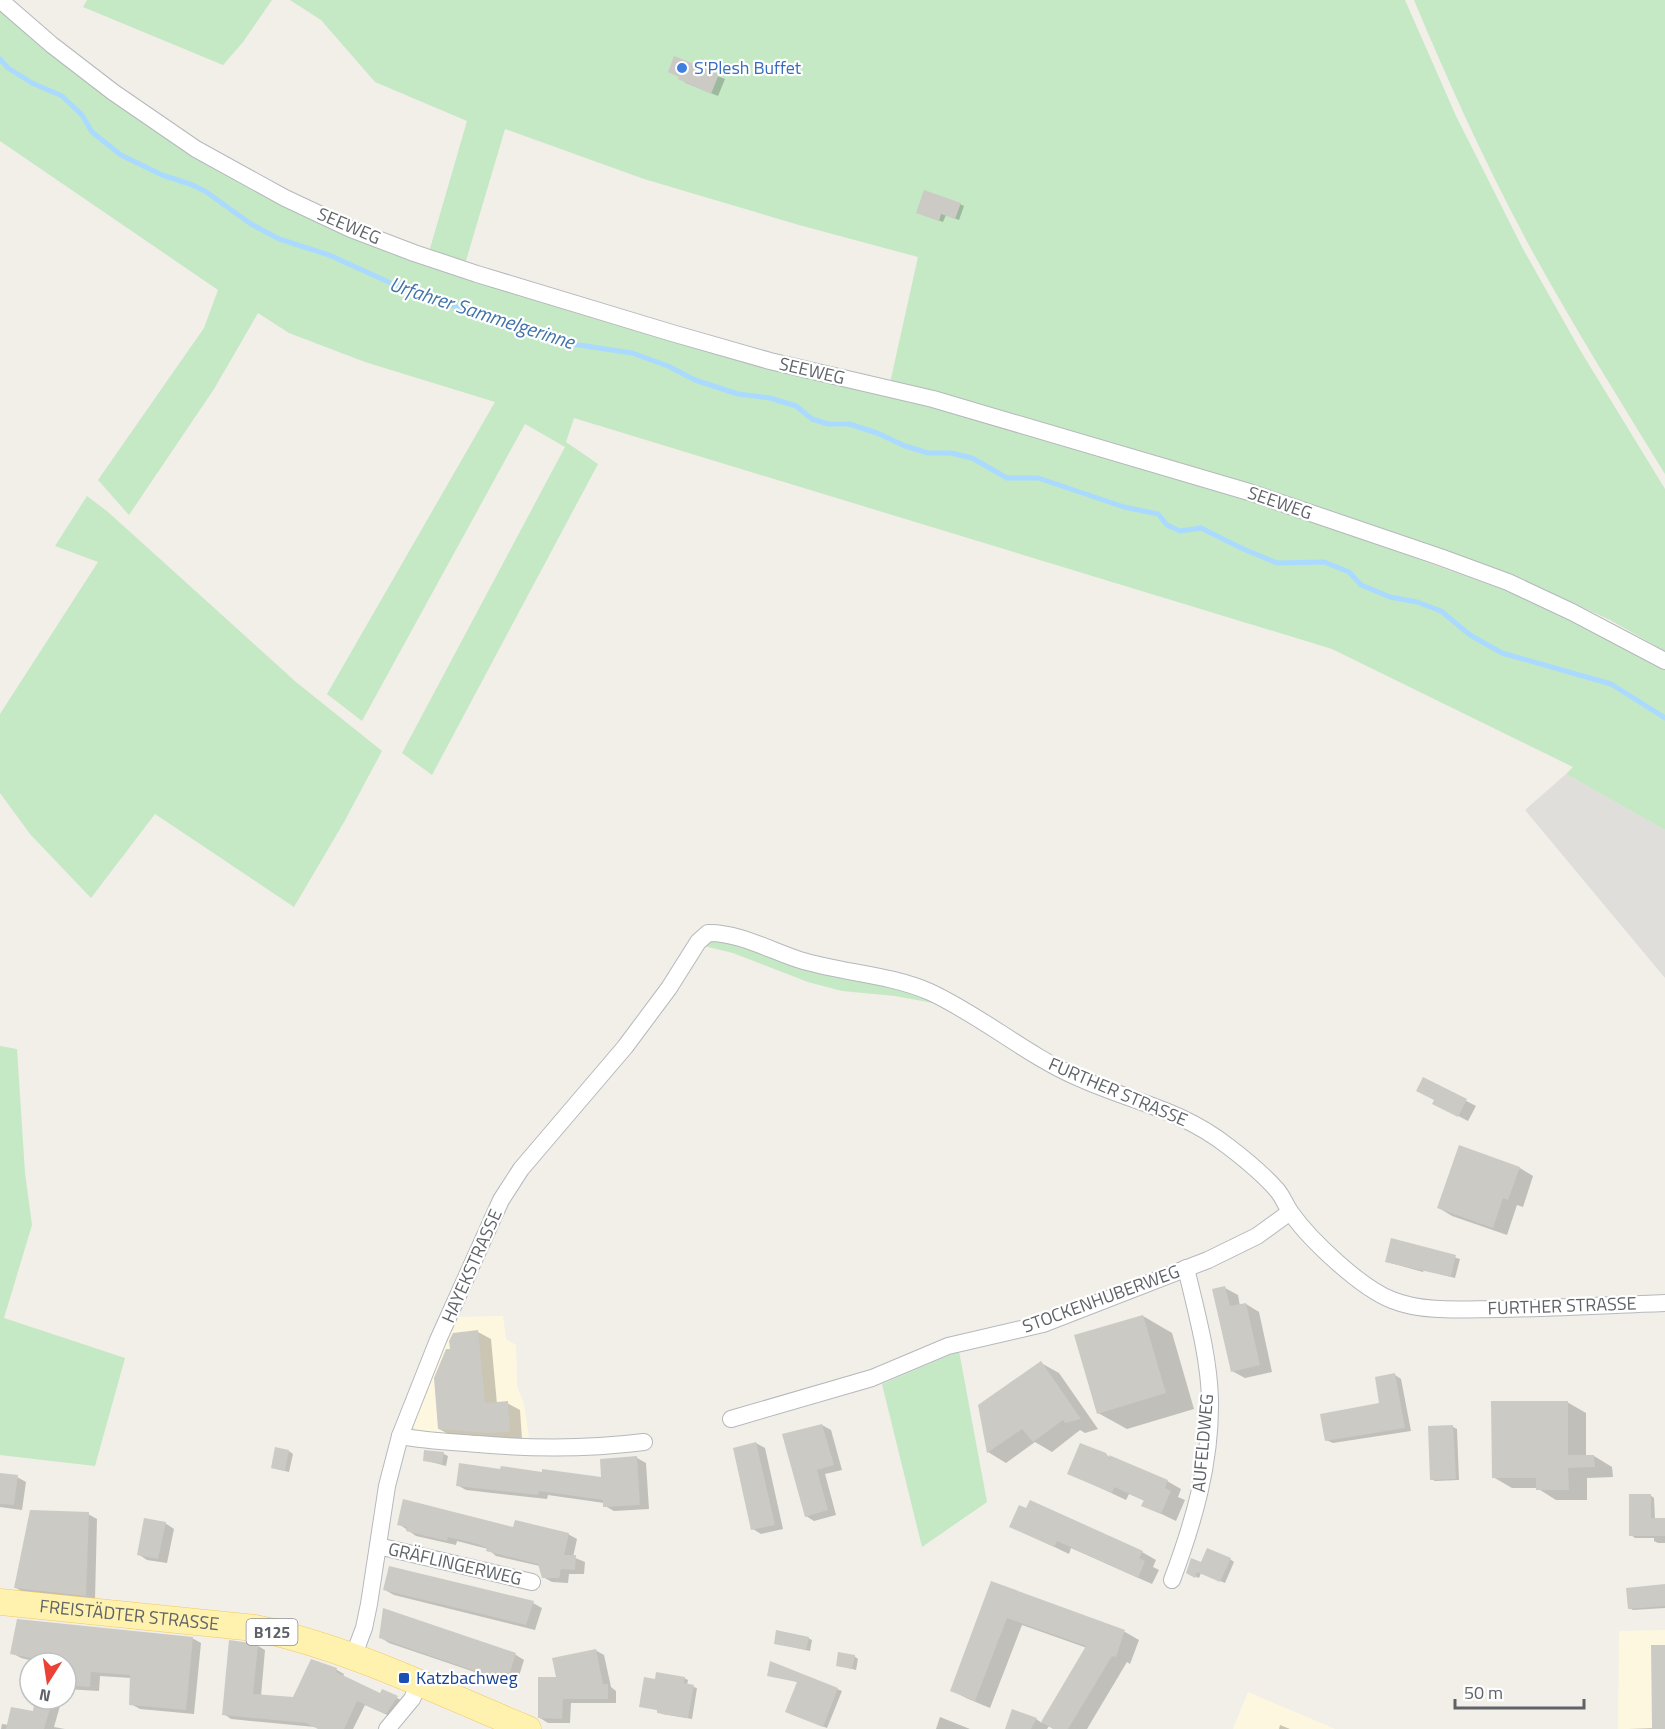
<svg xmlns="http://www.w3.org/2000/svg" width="1665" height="1729" font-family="'Titillium Web',sans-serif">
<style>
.commercial{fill:#fef7e0}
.industrial{fill:#e0deda}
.green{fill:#c5e8c5}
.shadow{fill:#0003}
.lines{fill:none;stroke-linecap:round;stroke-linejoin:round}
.stream{stroke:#aadaff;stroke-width:5}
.building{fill:#cccac5}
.street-casing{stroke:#b5b8bc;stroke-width:18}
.primary-casing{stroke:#f2c960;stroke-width:27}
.street{stroke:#fff;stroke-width:16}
.primary{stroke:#fff2af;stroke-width:26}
.shop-dot{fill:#3f7fe0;stroke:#fff;stroke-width:2}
.transit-dot{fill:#1a4fb4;stroke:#fff;stroke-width:2}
.labels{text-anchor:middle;stroke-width:4.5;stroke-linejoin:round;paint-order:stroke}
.shield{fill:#fff;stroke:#8f9295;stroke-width:1.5}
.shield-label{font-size:16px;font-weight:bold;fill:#5f6368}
.shop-label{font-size:18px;fill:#366cbe;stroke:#fff;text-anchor:start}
.street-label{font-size:18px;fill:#5f6368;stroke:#fff}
.transit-label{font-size:18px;fill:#164399;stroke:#fff;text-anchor:start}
.water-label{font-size:20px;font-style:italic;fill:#4174aa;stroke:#fff}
</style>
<rect width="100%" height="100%" fill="#f1efe8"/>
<g class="commercial">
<polygon points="503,1316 506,1339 516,1345 517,1386 524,1404 529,1438 478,1439 420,1433 410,1424 452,1317"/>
<polygon points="1665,1630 1665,1729 1618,1729 1619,1631"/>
<polygon points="1248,1692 1335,1729 1233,1729"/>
</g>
<polygon class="industrial" points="1566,774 1665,830 1665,978 1525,810"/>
<g class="green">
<polygon points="87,0 272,0 243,42 223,65 83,7"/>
<polygon points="290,0 1405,0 1456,116 1523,249 1580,350 1665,489 1665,651 1610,620 1525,581 1215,474 1058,427 890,383 918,257 799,225 644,179 505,129 465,264 429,252 467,121 375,82 321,20"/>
<path d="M1414,0h251v474c-46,-75 -93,-150 -135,-227 -43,-80 -81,-163 -116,-247z"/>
<polygon points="0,9 7,16 330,227 1205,485 1296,515 1526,598 1665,669 1665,830 1566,774 1573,767 1332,649 574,418 566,442 598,464 432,775 402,753 565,447 525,424 362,721 327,694 495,402 365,362 289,333 258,313 214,389 129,515 98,480 204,328 218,290 0,141"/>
<polygon points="87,496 108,512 296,682 382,751 344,822 294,907 155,814 91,898 30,834 0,793 0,714 98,562 55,546"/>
<polygon points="725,939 882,982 944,1005 895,996 842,991 808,982 733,953 704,946 712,940"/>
<polygon points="0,1046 17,1049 25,1173 32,1225 4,1318 125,1358 95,1466 0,1455"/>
<polygon points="959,1351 987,1502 922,1547 882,1384"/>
</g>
<g class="shadow">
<polygon points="675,58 725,79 718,96 686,83 680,77"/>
<polygon points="960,204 964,206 959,220 946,215 943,222 921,214"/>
<polygon points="1424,1079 1476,1106 1468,1121 1443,1108"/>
<polygon points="1520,1168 1533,1176 1523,1207 1517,1205 1507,1235 1452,1216 1439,1208"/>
<polygon points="1392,1240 1460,1259 1455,1278 1424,1270 1423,1272 1387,1262"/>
<polygon points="1225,1288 1238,1295 1240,1306 1246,1304 1259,1312 1272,1372 1245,1378 1232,1371"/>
<polygon points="1143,1316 1172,1333 1194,1409 1127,1429 1098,1413"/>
<polygon points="478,1332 491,1339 497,1404 507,1403 520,1410 522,1439 452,1436 439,1429 451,1350"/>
<polygon points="1041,1363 1059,1373 1098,1429 1085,1433 1080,1430 1052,1452 1035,1442 1006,1463 988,1452 980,1406"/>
<polygon points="1395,1375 1401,1379 1411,1431 1333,1443 1326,1440 1381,1405"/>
<polygon points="1567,1402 1586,1413 1586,1456 1594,1456 1612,1467 1613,1477 1587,1478 1587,1500 1556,1500 1537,1488 1512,1488 1493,1477"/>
<polygon points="822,1425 831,1430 842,1470 825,1474 836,1515 814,1521 806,1516"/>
<polygon points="1453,1427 1457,1429 1459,1480 1435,1481 1431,1479"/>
<polygon points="756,1443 765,1448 783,1529 761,1534 753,1529"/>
<polygon points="289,1451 293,1454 289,1472 272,1468"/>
<polygon points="426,1452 444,1454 448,1456 446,1466 424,1460"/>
<polygon points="1105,1455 1167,1481 1181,1489 1178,1497 1185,1500 1176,1521 1143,1505 1145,1501 1129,1494 1126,1500 1069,1473"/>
<polygon points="637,1458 646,1463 649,1509 614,1511 605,1506 604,1503 548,1495 547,1499 466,1490 457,1485 603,1479"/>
<polygon points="0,1475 17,1477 26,1482 22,1510 0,1507"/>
<polygon points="1650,1495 1654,1498 1655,1519 1665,1519 1665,1543 1658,1543 1654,1541 1654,1538 1635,1538 1631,1535"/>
<polygon points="88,1514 97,1519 95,1600 25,1593 16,1588"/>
<polygon points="165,1523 174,1529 167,1563 147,1560 138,1554"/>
<polygon points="399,1524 514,1529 568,1534 577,1539 573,1557 585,1562 584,1574 569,1574 568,1583 552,1582 543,1577 540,1566 496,1556 488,1549 457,1541 456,1545 416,1536"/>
<polygon points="1011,1526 1142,1552 1156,1560 1153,1567 1159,1570 1152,1584 1071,1548 1069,1554"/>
<polygon points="1230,1559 1234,1562 1225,1583 1201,1573 1199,1578 1191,1575 1202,1564"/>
<polygon points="992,1583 1125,1632 1139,1640 1130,1664 1127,1662 1087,1729 1056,1729 1050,1725 1047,1729 1006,1729 1036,1719 1042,1723 1087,1648 1022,1625 990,1708 966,1698 952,1690"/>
<polygon points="1665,1586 1665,1608 1633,1610 1629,1608"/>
<polygon points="385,1590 533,1603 542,1608 535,1630 394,1595"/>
<polygon points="384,1610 516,1655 524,1660 516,1686 389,1643 380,1637"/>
<polygon points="192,1638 201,1643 194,1714 140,1709 131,1704 131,1678 100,1676 99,1691 66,1689 66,1663 42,1663 21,1658 12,1653"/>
<polygon points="808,1638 812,1640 810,1651 775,1643"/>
<polygon points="258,1646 265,1650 261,1696 294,1699 312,1660 337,1670 344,1674 343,1677 380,1695 383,1691 405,1702 394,1718 365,1705 353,1729 320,1729 315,1727 231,1719 224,1714"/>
<polygon points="1665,1647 1665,1729 1628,1729 1653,1728"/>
<polygon points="595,1650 604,1655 611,1687 616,1691 616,1703 571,1703 570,1723 548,1723 540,1718"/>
<polygon points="854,1656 858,1659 856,1670 837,1665"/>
<polygon points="771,1663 842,1691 827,1728 791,1714 798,1682 769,1675"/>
<polygon points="684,1678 688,1680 687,1685 697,1688 692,1719 662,1714 658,1710 641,1706 656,1680"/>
<polygon points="36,1699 62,1699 54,1727 65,1729 1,1729 2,1724 9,1725 34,1713"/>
<polygon points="940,1717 970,1729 936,1729"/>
<polygon points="1280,1725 1290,1729 1279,1729"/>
</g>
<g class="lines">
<polyline class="stream" points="0,59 8,68 32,83 62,96 82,115 92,132 121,155 162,175 190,184 205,191 251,224 279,239 329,255 393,284 500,323 556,336 572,344 632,353 668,366 695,380 738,394 770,398 796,406 812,419 828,424 849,424 877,433 905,446 928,453 951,453 972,458 1007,478 1038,478 1124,507 1158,514 1167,525 1180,531 1201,528 1241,548 1277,563 1324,562 1349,572 1361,585 1390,597 1417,602 1441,611 1470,635 1502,653 1611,684 1665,718"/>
</g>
<g class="building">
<polygon points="674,56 719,74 711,94 678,79 679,77 668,72"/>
<polygon points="924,190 961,203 955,219 941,214 939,221 916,213"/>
<polygon points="1423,1077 1467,1099 1458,1117 1432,1104 1434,1100 1416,1091"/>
<polygon points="1459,1145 1520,1167 1508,1200 1503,1198 1493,1228 1437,1208"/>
<polygon points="1391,1238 1456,1255 1451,1277 1385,1262"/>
<polygon points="1225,1286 1230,1306 1246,1303 1260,1365 1231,1372 1212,1289"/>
<polygon points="1143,1315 1166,1393 1097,1414 1074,1335"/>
<polygon points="478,1330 485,1403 508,1401 510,1432 488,1433 438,1429 434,1378 446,1349 450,1349 449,1341 453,1333"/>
<polygon points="1041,1361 1081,1419 1065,1423 1063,1420 1033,1442 1022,1429 987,1453 978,1405"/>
<polygon points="1395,1373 1405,1428 1325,1441 1320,1414 1379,1403 1375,1377"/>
<polygon points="1491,1401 1568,1401 1568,1455 1594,1455 1595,1467 1568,1468 1569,1490 1536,1490 1536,1478 1492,1478"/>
<polygon points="822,1424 834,1465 817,1470 828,1510 805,1517 782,1434"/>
<polygon points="1453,1425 1456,1479 1430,1480 1428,1426"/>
<polygon points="756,1442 775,1525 751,1530 733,1448"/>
<polygon points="1080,1443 1106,1453 1111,1461 1109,1455 1168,1480 1165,1488 1171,1491 1161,1514 1141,1506 1144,1500 1114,1487 1112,1493 1067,1474"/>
<polygon points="275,1447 289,1450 285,1471 271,1468"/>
<polygon points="424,1450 444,1452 442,1464 423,1461"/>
<polygon points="637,1456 640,1505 603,1507 603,1500 539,1491 538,1495 456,1486 459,1463 500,1469 501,1466 542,1472 542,1469 601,1477 600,1459"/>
<polygon points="0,1473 18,1475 14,1505 0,1504"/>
<polygon points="1629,1494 1651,1494 1651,1518 1665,1518 1665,1536 1629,1536"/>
<polygon points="403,1499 513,1527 515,1520 569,1533 564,1555 576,1555 575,1570 561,1569 559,1578 542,1578 538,1564 486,1551 487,1548 477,1544 448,1537 447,1541 406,1531 407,1527 397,1525"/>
<polygon points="1030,1500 1143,1551 1139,1558 1145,1561 1138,1578 1057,1541 1054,1547 1009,1527 1019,1505 1026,1508"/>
<polygon points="30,1510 89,1512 86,1596 14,1588"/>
<polygon points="144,1518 166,1522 158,1559 137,1555"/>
<polygon points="1207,1548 1231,1558 1220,1582 1197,1572 1195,1578 1186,1573 1191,1558 1201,1562"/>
<polygon points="389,1566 534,1601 526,1625 383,1590"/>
<polygon points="991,1581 1125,1630 1116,1657 1112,1656 1068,1729 1053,1729 1041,1722 1086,1646 1007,1618 975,1701 950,1691"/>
<polygon points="1665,1584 1665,1606 1628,1609 1626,1588"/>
<polygon points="383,1608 516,1653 507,1682 379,1638"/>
<polygon points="17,1619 193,1637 186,1710 129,1705 130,1675 91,1672 90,1687 66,1685 66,1663 40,1663 41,1660 10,1654"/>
<polygon points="776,1630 809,1637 806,1650 774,1644"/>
<polygon points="229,1640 258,1644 253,1694 293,1697 311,1659 337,1668 336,1672 380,1693 382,1689 398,1696 386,1714 357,1701 344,1729 318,1729 306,1723 222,1715"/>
<polygon points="1651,1645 1665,1645 1665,1729 1652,1729"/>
<polygon points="596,1649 603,1684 608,1684 608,1699 563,1699 562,1719 538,1718 538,1677 556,1677 552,1658"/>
<polygon points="838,1652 855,1655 852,1669 836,1666"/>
<polygon points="770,1661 838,1688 823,1727 785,1712 797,1682 767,1676"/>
<polygon points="656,1672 685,1677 684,1683 694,1685 688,1718 657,1713 657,1710 639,1707 644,1677 655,1679"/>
<polygon points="35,1699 53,1699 44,1729 6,1729 11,1707 33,1711"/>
<polygon points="1012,1709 1037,1718 1031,1729 1005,1729"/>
</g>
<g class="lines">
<defs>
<g id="street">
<polyline points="0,0 52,45 113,92 196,149 285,198 351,229 414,253 477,274 672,333 770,361 933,399 1249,492 1440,557 1508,582 1572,612 1665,661"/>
<polyline points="731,1419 872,1378 948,1346 1043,1324 1208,1260 1257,1236 1290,1212"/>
<path d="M400,1436c26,5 52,6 78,8 56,5 110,5 166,-2"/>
<polyline points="378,1546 532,1582"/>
<path d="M1172,1580c22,-59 39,-117 38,-180 -1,-44 -14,-89 -24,-132"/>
<path d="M353,1657l11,-29 5,-24 18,-118 13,-50 38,-96 63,-140 20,-31 104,-122 44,-59 29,-46 10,-9c29,-1 64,18 92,27 42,13 89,14 130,32 52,24 96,63 149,86 53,24 102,31 150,69 17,13 34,27 48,43 6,7 9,16 14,23 20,28 70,75 101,87 32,13 73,9 107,9 55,-1 111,-4 166,-6"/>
<polyline points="387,1729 412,1699 419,1684"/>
</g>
<g id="primary">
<path id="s1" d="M0,1602l255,26c95,20 183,64 273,101"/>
</g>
</defs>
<use href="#street" class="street-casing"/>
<use href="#primary" class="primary-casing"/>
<use href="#street" class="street"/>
<use href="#primary" class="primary"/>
</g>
<circle class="shop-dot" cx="682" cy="68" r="6"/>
<rect class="transit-dot" x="398" y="1672" width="12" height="12" rx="3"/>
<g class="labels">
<rect class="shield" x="246.5" y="1619" width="51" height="26" rx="4.5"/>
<g class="shield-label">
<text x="272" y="1638">B125</text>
</g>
<g class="shop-label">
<text x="694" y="74">S'Plesh Buffet</text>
</g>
<g class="street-label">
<text transform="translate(349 226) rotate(23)" y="6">SEEWEG</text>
<text transform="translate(812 371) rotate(13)" y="6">SEEWEG</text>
<text transform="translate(1280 503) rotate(19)" y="6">SEEWEG</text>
<text transform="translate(1118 1092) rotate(23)" y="6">FURTHER STRASSE</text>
<text transform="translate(472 1266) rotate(-66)" y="6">HAYEKSTRASSE</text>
<text transform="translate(1101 1299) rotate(-20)" y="6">STOCKENHUBERWEG</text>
<text transform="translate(1562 1306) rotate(-2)" y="6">FURTHER STRASSE</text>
<text transform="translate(1203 1443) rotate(-85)" y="6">AUFELDWEG</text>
<text transform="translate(455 1564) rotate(13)" y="6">GRÄFLINGERWEG</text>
<text dy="6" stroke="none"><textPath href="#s1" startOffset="130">FREISTÄDTER STRASSE</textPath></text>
</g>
<g class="transit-label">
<text x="416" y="1684">Katzbachweg</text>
</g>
<g class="water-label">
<text transform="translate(482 313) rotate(18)" y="7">Urfahrer Sammelgerinne</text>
</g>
</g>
<g transform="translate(48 1681) rotate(192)"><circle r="28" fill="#ffffff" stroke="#bfc1c3" stroke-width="1.5"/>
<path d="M0-4.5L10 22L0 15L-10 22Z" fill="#ea4335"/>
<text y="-9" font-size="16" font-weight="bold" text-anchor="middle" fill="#5f6368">N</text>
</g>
<path d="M1455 1699v9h129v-9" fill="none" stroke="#5f6368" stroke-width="3"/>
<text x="1464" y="1699" font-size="18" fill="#5f6368" stroke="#ffffff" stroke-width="4.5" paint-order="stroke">50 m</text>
</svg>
